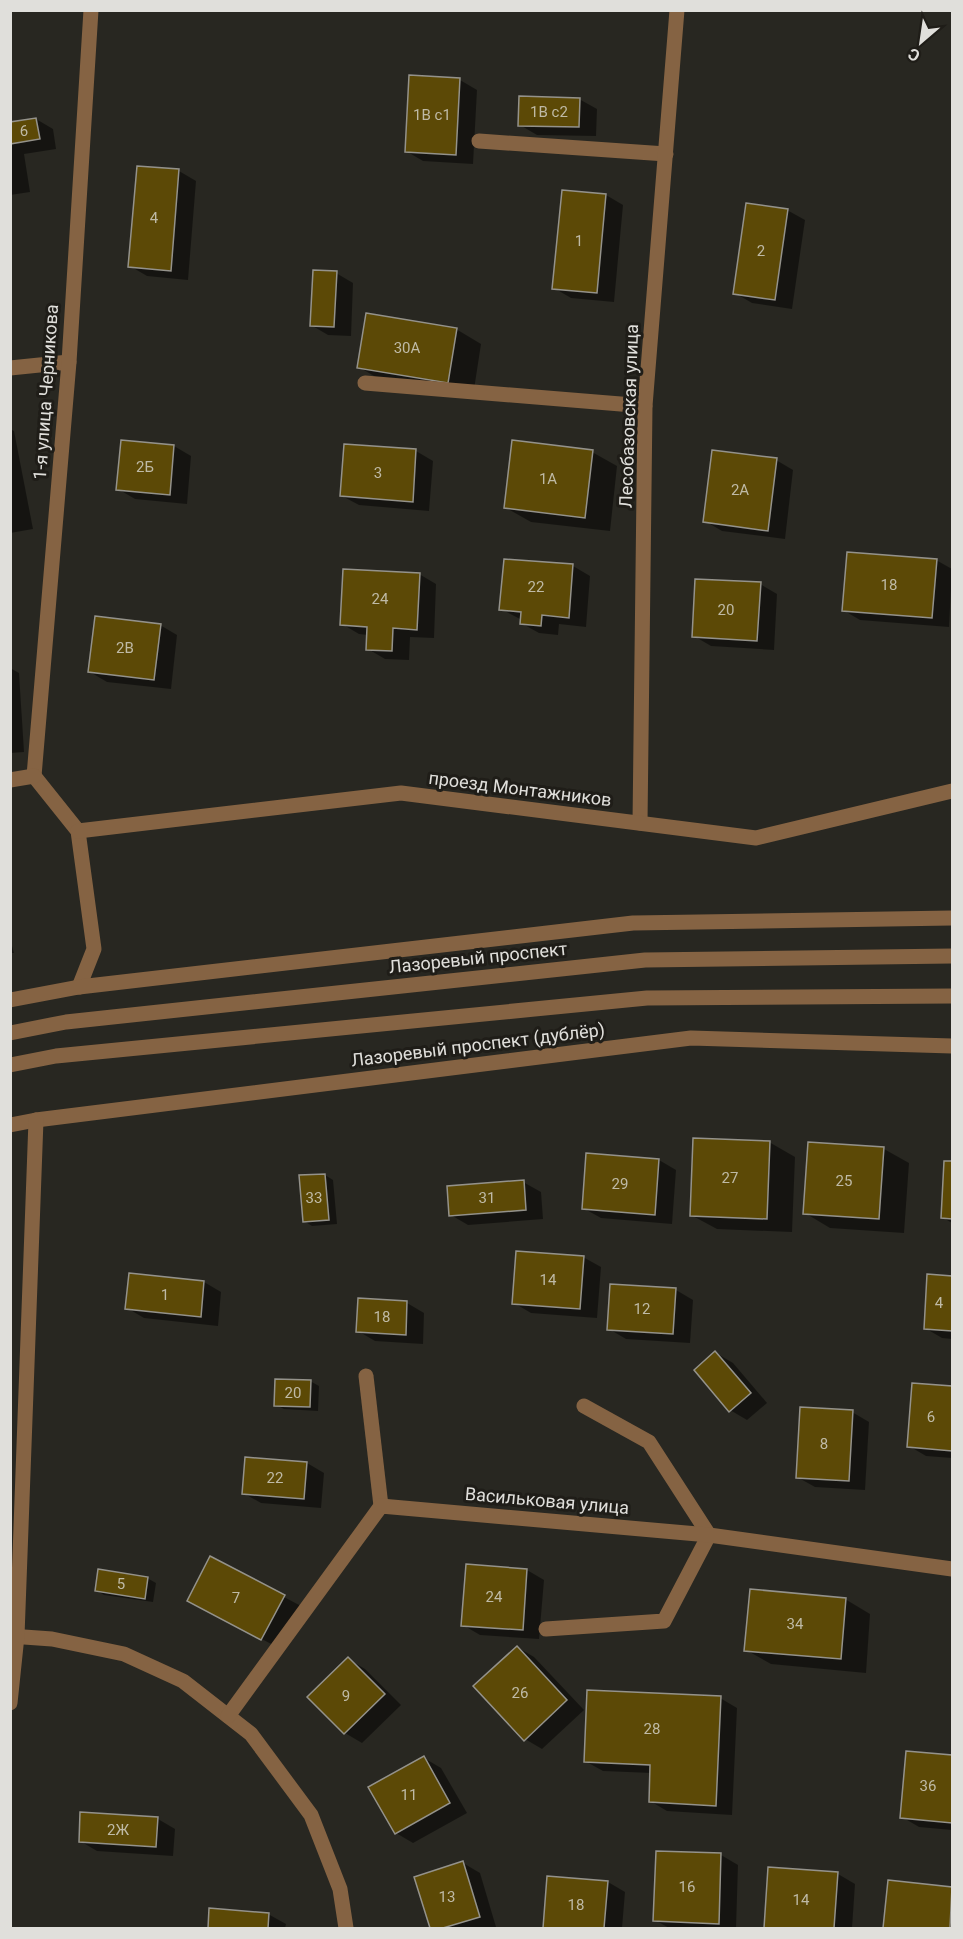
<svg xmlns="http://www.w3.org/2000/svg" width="963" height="1939" font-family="Roboto,sans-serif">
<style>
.shadow{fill:#0007}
.building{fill:#5c4906;stroke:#94928b;stroke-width:1.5}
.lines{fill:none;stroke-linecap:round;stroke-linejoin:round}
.minor{stroke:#856343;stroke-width:15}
.labels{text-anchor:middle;stroke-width:6;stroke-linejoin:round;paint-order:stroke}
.number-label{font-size:15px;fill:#bfbaa6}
.street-label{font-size:18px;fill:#e0dfdb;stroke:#1f1d18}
</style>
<rect width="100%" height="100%" fill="#282721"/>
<g class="shadow">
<polygon points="410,77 460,80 477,90 473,164 423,161 406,151"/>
<polygon points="579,99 597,109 596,136 537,135 520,125"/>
<polygon points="36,119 53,129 56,149 24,154 30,192 10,195 10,124"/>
<polygon points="138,167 179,171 196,181 188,280 147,276 130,266"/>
<polygon points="606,195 623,205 614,302 571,298 554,288"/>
<polygon points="787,210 805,220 792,309 752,303 735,293"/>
<polygon points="336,273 353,283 351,336 328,335 311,325"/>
<polygon points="456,329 481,344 473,396 384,382 359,367"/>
<polygon points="10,429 14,431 33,529 10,533"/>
<polygon points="122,441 174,446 191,456 187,504 135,499 118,489"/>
<polygon points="416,451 433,461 429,511 359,505 342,496"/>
<polygon points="592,452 617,466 610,531 531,522 506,508"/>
<polygon points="776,460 793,470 785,539 722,531 705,521"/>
<polygon points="936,560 952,569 949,627 860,620 843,610"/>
<polygon points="573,566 590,576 586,627 559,624 558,635 539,633 521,623 522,620 501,609"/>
<polygon points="419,574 436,584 434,638 410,637 409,660 385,659 368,649 368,635 359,634 342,624"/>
<polygon points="760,584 777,594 774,650 711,646 694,636"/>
<polygon points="160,625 177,635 171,689 107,682 90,672"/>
<polygon points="10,668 19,673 24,752 10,753"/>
<polygon points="10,939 14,953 10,953"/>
<polygon points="769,1142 795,1157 792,1232 717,1229 691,1215"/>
<polygon points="884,1149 909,1163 904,1233 830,1228 805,1213"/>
<polygon points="659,1160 676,1170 672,1224 601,1218 583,1208"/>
<polygon points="946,1162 952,1163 952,1223 942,1217"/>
<polygon points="325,1175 333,1180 337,1224 312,1226 304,1221"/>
<polygon points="523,1182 541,1192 543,1219 468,1225 451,1215"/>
<polygon points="583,1257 601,1267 597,1318 531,1313 514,1303"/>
<polygon points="928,1276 952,1278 952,1339 942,1338 925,1328"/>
<polygon points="204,1282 221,1292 218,1326 144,1318 127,1308"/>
<polygon points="676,1290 693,1300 690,1343 626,1339 609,1329"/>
<polygon points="360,1300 407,1303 424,1313 423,1344 375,1341 358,1331"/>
<polygon points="716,1353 733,1363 767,1403 747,1420 730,1410"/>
<polygon points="310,1381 319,1386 318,1411 284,1409 276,1405"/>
<polygon points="913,1385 952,1388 952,1458 926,1456 909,1446"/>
<polygon points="852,1412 869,1422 865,1490 815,1487 797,1477"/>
<polygon points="307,1463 324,1473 321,1508 261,1503 243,1493"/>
<polygon points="527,1570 544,1580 539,1639 480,1635 463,1625"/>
<polygon points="147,1578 156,1583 153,1602 104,1595 96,1590"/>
<polygon points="284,1597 301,1606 279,1648 206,1610"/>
<polygon points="845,1599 870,1614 866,1673 771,1664 746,1650"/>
<polygon points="517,1647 534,1657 584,1710 542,1749 525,1739"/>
<polygon points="348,1659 365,1669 401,1705 362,1743 345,1733 310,1697"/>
<polygon points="720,1698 737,1708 732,1815 667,1811 650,1801 652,1773 603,1771 585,1761"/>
<polygon points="907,1753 952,1757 952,1830 919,1827 902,1817"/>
<polygon points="424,1758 441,1768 467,1813 413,1843 396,1833"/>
<polygon points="158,1819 175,1829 173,1856 97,1851 80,1841"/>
<polygon points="658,1853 721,1855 738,1865 736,1928 669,1928 655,1920"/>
<polygon points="463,1863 480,1873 496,1927 491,1928 431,1928 416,1878"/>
<polygon points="770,1869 838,1874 855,1884 852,1928 766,1928"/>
<polygon points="549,1877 608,1882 625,1892 622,1928 544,1928"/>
<polygon points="890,1882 952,1888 952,1928 885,1928"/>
<polygon points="211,1910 268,1914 286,1924 285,1928 209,1928"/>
</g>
<g class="building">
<polygon points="409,75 460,78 456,155 405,152"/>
<polygon points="519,96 580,98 579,127 518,126"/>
<polygon points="36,118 40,139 10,144 10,122"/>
<polygon points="137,166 179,169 171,271 128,267"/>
<polygon points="562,190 606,194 597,293 552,289"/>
<polygon points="746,203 788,209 775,300 733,294"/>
<polygon points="313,270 337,271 334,327 310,326"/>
<polygon points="366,313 457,328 448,383 357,368"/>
<polygon points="121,440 174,445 170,495 116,490"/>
<polygon points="512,440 593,450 585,518 504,508"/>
<polygon points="344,444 416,449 413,502 340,496"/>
<polygon points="712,450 777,458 768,531 703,522"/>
<polygon points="847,552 937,559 932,618 842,611"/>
<polygon points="504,559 573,564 569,618 542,615 541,626 520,624 521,612 499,610"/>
<polygon points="343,569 420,573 417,630 393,628 392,651 366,650 367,627 340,625"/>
<polygon points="695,579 761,582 757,641 692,637"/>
<polygon points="95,616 161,624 154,680 88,672"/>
<polygon points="693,1138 770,1141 767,1219 690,1216"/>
<polygon points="808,1142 884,1147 879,1219 803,1214"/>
<polygon points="586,1153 659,1159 655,1215 582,1209"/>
<polygon points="944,1161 952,1161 952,1219 941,1218"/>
<polygon points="325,1174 329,1220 303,1222 299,1175"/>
<polygon points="524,1180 526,1210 449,1216 447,1186"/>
<polygon points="516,1251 584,1256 580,1309 512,1304"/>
<polygon points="129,1273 204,1281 201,1317 125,1309"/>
<polygon points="927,1274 952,1276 952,1331 924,1329"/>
<polygon points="610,1284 676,1288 673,1334 607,1330"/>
<polygon points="358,1298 407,1301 406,1335 356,1332"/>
<polygon points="715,1351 751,1393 729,1412 694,1370"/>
<polygon points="275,1379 311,1380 310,1407 274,1406"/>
<polygon points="912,1383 952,1386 952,1451 907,1447"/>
<polygon points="800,1407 853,1410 849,1481 796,1478"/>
<polygon points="245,1457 307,1462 304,1499 242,1494"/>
<polygon points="210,1556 285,1595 261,1640 187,1601"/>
<polygon points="466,1564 527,1569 523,1630 461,1626"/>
<polygon points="98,1569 148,1577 145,1599 95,1591"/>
<polygon points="750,1589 846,1598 841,1659 744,1651"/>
<polygon points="517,1646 567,1700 524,1741 473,1686"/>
<polygon points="348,1657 385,1694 344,1734 307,1697"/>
<polygon points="587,1690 721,1696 716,1806 649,1802 650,1765 584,1762"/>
<polygon points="906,1751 952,1755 952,1823 900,1818"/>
<polygon points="424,1756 450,1803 395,1834 368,1787"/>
<polygon points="80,1812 158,1817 156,1847 79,1842"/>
<polygon points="656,1851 721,1853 719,1924 653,1921"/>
<polygon points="463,1861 480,1917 443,1928 430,1928 414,1877"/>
<polygon points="768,1867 838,1872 834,1928 764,1928"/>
<polygon points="547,1876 608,1881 604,1928 543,1928"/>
<polygon points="888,1880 952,1887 950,1928 883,1928"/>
<polygon points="209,1908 269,1913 268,1928 208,1928"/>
</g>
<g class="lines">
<g class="minor">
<polyline points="479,141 666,154"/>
<polyline points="10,368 69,362"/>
<polyline points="365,383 645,406"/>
<polyline points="34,776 69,362 91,10"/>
<polyline points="34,776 78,831 94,949 79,987"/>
<polyline points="10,780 34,776"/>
<polyline points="640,823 645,406 677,10"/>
<polyline points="78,831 401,793 756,838 952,791"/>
<polyline points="10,1000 79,987 633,923 952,918"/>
<polyline points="10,1033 66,1022 645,960 952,956"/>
<polyline points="10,1065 56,1056 647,998 952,996"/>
<polyline points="10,1125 36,1120 691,1038 952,1046"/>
<polyline points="366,1376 381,1506"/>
<polyline points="546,1629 664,1621 709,1535 649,1442 584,1406"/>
<polyline points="10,1636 52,1639 124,1654 183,1681 251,1734 311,1815 340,1889 346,1928"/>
<polyline points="10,1703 17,1636 36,1120"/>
<polyline points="228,1716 381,1506 709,1535 952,1569"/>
</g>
</g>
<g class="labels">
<g class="number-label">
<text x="549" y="117">1В с2</text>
<text x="432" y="120">1В с1</text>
<text x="24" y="136">6</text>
<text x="154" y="223">4</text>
<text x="579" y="246">1</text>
<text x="761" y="256">2</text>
<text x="407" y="353">30А</text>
<text x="145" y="472">2Б</text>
<text x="378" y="478">3</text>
<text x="548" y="484">1А</text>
<text x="740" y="495">2А</text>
<text x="889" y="590">18</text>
<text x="536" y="592">22</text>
<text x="380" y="604">24</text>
<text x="726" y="615">20</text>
<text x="125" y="653">2В</text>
<text x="730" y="1183">27</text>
<text x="844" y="1186">25</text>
<text x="620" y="1189">29</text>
<text x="314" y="1203">33</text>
<text x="487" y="1203">31</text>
<text x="548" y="1285">14</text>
<text x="165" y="1300">1</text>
<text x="939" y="1308">4</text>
<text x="642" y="1314">12</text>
<text x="382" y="1322">18</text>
<text x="293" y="1398">20</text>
<text x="931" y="1422">6</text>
<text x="824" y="1449">8</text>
<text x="275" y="1483">22</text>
<text x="121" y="1589">5</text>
<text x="494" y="1602">24</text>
<text x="236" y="1603">7</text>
<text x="795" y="1629">34</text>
<text x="520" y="1698">26</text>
<text x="346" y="1701">9</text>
<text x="652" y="1734">28</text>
<text x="928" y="1791">36</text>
<text x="409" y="1800">11</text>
<text x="118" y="1835">2Ж</text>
<text x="687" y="1892">16</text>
<text x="447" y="1902">13</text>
<text x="801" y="1905">14</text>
<text x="576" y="1910">18</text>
</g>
<g class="street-label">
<text transform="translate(46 392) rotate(-86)" y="6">1-я улица Черникова</text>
<text transform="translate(629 416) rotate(-88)" y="6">Лесобазовская улица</text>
<text transform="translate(520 789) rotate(7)" y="6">проезд Монтажников</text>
<text transform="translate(478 958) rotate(-6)" y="6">Лазоревый проспект</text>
<text transform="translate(478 1045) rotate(-7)" y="6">Лазоревый проспект (дублёр)</text>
<text transform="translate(547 1501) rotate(5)" y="6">Васильковая улица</text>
</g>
</g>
<rect width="963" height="1939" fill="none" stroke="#e0dfdb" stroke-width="24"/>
<g transform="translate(921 42) rotate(209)" stroke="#1f1d18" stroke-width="4.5" paint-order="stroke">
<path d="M0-4.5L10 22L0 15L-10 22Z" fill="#e0dfdb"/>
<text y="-9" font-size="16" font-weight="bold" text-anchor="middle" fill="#e0dfdb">С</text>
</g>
</svg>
